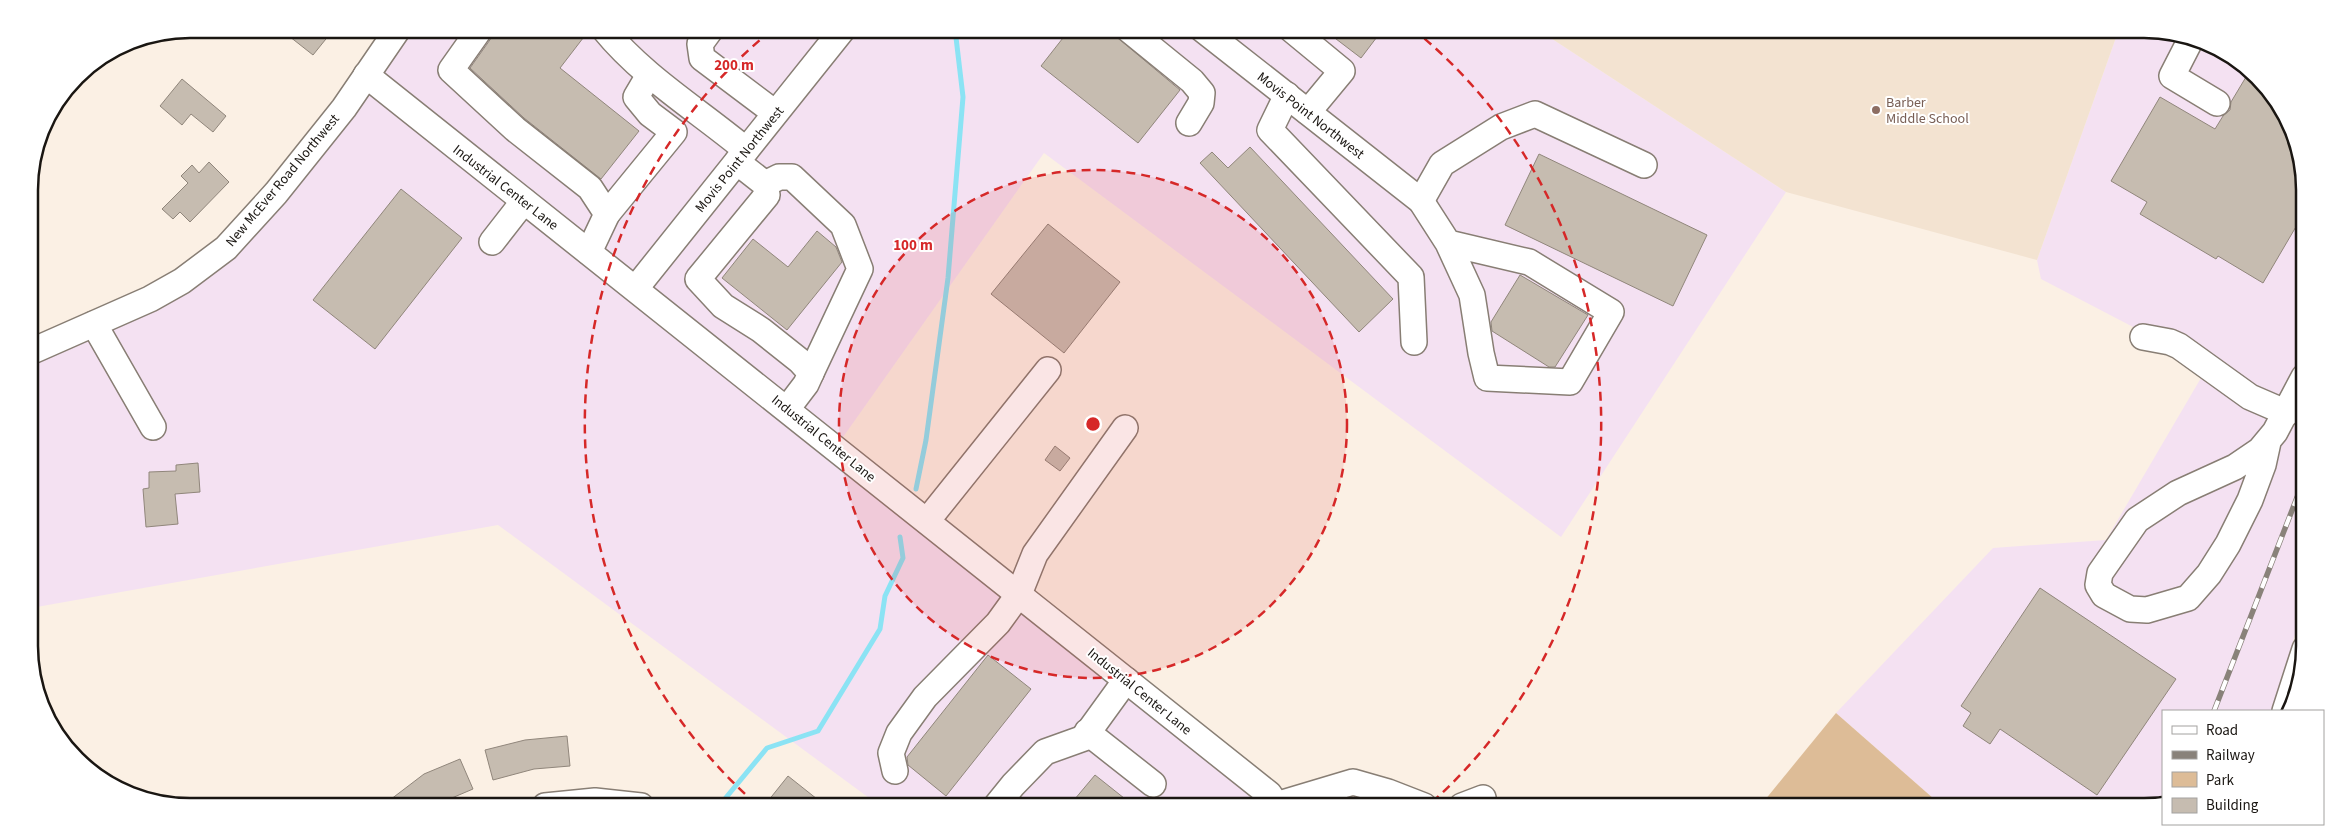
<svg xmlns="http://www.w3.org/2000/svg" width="2334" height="835" font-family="'Source Sans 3',sans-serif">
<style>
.commercial{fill:#f4e1f2}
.built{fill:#f3e3d1}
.green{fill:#ddbc97}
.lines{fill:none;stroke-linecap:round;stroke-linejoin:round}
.stream{stroke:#8be3f4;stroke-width:5}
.building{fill:#c6bcb0;stroke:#90867b}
.minor-casing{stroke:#887e74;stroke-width:28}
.minor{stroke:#fff;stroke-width:25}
.rail-casing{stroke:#89827a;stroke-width:5.5}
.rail{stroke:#fff;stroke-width:4;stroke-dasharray:11;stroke-linecap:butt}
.ring{fill:none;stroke:#d62828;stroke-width:2.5;stroke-dasharray:9 6}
.education-dot{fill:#8d6e63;stroke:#fff;stroke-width:2}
.labels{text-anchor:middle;stroke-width:4;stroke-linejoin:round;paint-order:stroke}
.education-label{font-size:14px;fill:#785e54;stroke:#fff;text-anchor:start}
.street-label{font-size:14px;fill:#1a1612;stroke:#fff}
.rim{fill:none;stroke:#1a1612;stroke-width:2.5}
.centre{fill:#d62828;stroke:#fff;stroke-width:2.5}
.ring-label{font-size:15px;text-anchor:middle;font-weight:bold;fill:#d62828;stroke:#fff;stroke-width:4;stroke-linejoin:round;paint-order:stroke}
</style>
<rect width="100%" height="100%" fill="#fbf0e4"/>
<g class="commercial">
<polygon points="410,29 1537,29 1786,192 1561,537 1044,153 841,440 1270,806 880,806 498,525 31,608 30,356 189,272"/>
<polygon points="2119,29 2144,29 2196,37 2266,84 2293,128 2304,168 2305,595 2275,711 2163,711 2163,804 1942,806 1836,713 1993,548 2106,540 2208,366 2041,279 2037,260"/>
<polygon points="1392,787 1414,806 1305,806"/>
</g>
<polygon class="built" points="1537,29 2119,29 2037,260 1786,192"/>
<polygon class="green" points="1836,713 1942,806 1760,806"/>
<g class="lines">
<g class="stream">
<polyline points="916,489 926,440 948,278 963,97 955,29"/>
<polyline points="719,806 767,748 818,731 880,629 885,596 903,558 900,537"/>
</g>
</g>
<g class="building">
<polygon points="280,29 334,29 313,55"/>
<polygon points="494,29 590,29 560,68 639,131 601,179 524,118 470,68 492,37"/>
<polygon points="1070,29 1107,29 1180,90 1138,143 1041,66"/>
<polygon points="1323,29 1383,29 1361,58"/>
<polygon points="2246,77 2261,86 2263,82 2266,84 2293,128 2304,168 2304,213 2263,283 2218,256 2216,259 2140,214 2147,202 2111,181 2160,97 2215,129 2223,116 2230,110 2231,102"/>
<polygon points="182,79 226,116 213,132 191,114 182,125 160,106"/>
<polygon points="1250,147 1393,299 1359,332 1200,163 1212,152 1228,168"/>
<polygon points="1539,154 1707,235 1673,306 1505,225"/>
<polygon points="209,162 229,182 190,222 180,212 173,219 162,209 188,183 181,176 192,165 199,173"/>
<polygon points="401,189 462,238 375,349 313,300"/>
<polygon points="1048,224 1120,282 1064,353 991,294"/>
<polygon points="817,231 836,247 842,262 787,330 722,278 753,239 788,267"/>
<polygon points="1520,275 1588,315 1555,367 1549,367 1492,331 1491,322"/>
<polygon points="1055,446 1070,458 1060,471 1045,460"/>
<polygon points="198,463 200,492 175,494 178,524 146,527 143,489 149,488 149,472 176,471 176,465"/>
<polygon points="2040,588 2176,679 2097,795 2000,729 1990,744 1963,726 1971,713 1961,706"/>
<polygon points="988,655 1031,689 946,796 908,765 907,757"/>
<polygon points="567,736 570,766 534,769 493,780 485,750 525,740"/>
<polygon points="460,759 473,789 433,806 382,806 424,774"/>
<polygon points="1095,775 1134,806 1069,806"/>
<polygon points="788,776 817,799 811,806 764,806"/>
</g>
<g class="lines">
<defs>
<g id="minor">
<polyline points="480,29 451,70 515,129 590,188 607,214 589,252"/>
<path d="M604,29c39,48 94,81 142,121"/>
<polyline points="711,29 700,44 702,58 775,113"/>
<polyline points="1128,29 1192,81 1202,93 1201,103 1189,123"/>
<polyline points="1202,29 1421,201 1448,243 1472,295 1481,353 1487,378 1570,382 1611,312 1529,262 1448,243"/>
<polyline points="1291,29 1342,71 1308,112"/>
<polyline points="2192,37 2172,76 2217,103"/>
<polyline points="366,75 1269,794 1277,806"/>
<polyline points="1287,95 1270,130 1411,277 1414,342"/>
<polyline points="737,162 765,184 767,195 698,279 723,306 761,330 800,361 811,373 806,384 787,409"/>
<polyline points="765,184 779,177 792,177 843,225 860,269 811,373"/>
<polyline points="1421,201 1442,164 1501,127 1535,114 1644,165"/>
<polyline points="607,214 674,132 650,114 636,97 649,75"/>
<polyline points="492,242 524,201"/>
<polyline points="636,288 843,29"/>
<polyline points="94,324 153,427"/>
<polyline points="2143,337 2170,342 2179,346 2250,397 2287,413"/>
<polyline points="30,352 150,299 182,281 226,248 276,193 344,108 398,29"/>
<polyline points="2268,442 2263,465 2250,500 2228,544 2209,574 2188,598 2147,610 2130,609 2104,595 2098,585 2100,573 2137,520 2178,493 2235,467 2260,450 2275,432 2304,377"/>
<polyline points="927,521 1048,370"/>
<polyline points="2285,711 2305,649"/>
<polyline points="1087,732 1153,784"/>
<polyline points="895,771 891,753 899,733 925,697 998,623 1019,594 1035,554 1125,428"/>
<polyline points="1276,805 1353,782 1388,792 1424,806"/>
<polyline points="545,806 595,801 641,806"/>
<polyline points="996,806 1013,785 1045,752 1084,738 1126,680"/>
<polyline points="1462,806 1483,798"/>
</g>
</defs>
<use href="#minor" class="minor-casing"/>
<use href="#minor" class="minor"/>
<defs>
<polyline id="rail" points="2214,711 2305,477"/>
</defs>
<use href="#rail" class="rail-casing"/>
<use href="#rail" class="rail"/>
</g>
<circle cx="1093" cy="424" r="254" fill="#d62828" fill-opacity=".12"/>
<g class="ring">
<circle cx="1093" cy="424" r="254"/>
<path d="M756 804A508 508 0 0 1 773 29M1413 29A508 508 0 0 1 1430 804"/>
</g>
<circle class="education-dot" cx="1876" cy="110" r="5"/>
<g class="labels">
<g class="education-label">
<text x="1886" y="107">Barber<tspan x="1886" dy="16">Middle School</tspan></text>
</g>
<g class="street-label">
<text transform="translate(1311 115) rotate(38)" y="5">Movis Point Northwest</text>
<text transform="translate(739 159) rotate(-51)" y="5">Movis Point Northwest</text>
<text transform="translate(282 180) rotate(-50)" y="5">New McEver Road Northwest</text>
<text transform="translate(506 187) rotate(38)" y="5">Industrial Center Lane</text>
<text transform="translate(824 438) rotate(39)" y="5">Industrial Center Lane</text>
<text transform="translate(1140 691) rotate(39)" y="5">Industrial Center Lane</text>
</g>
</g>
<path d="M0 0H2334V835H0ZM190 38H2144A152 152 0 0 1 2296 190V646A152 152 0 0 1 2144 798H190A152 152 0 0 1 38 646V190A152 152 0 0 1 190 38Z" fill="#fff" fill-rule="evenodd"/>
<path class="rim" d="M190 38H2144A152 152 0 0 1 2296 190V646A152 152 0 0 1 2144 798H190A152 152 0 0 1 38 646V190A152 152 0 0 1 190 38Z"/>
<circle cx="1093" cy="424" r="8" class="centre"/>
<g class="ring-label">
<text x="734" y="70">200 m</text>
<text x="913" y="250">100 m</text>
</g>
<rect x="2162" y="710" width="162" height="115" fill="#ffffff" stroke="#a3a2a0"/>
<rect x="2172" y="726" width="25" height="8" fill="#ffffff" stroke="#a3a2a0"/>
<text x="2206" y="735" font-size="15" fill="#1a1612">Road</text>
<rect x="2172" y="751" width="25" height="8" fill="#89827a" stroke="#a3a2a0"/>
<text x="2206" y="760" font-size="15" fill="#1a1612">Railway</text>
<rect x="2172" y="772" width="25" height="15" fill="#ddbc97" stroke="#a3a2a0"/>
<text x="2206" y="785" font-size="15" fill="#1a1612">Park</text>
<rect x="2172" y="798" width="25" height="15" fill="#c6bcb0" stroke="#a3a2a0"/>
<text x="2206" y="810" font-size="15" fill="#1a1612">Building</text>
</svg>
